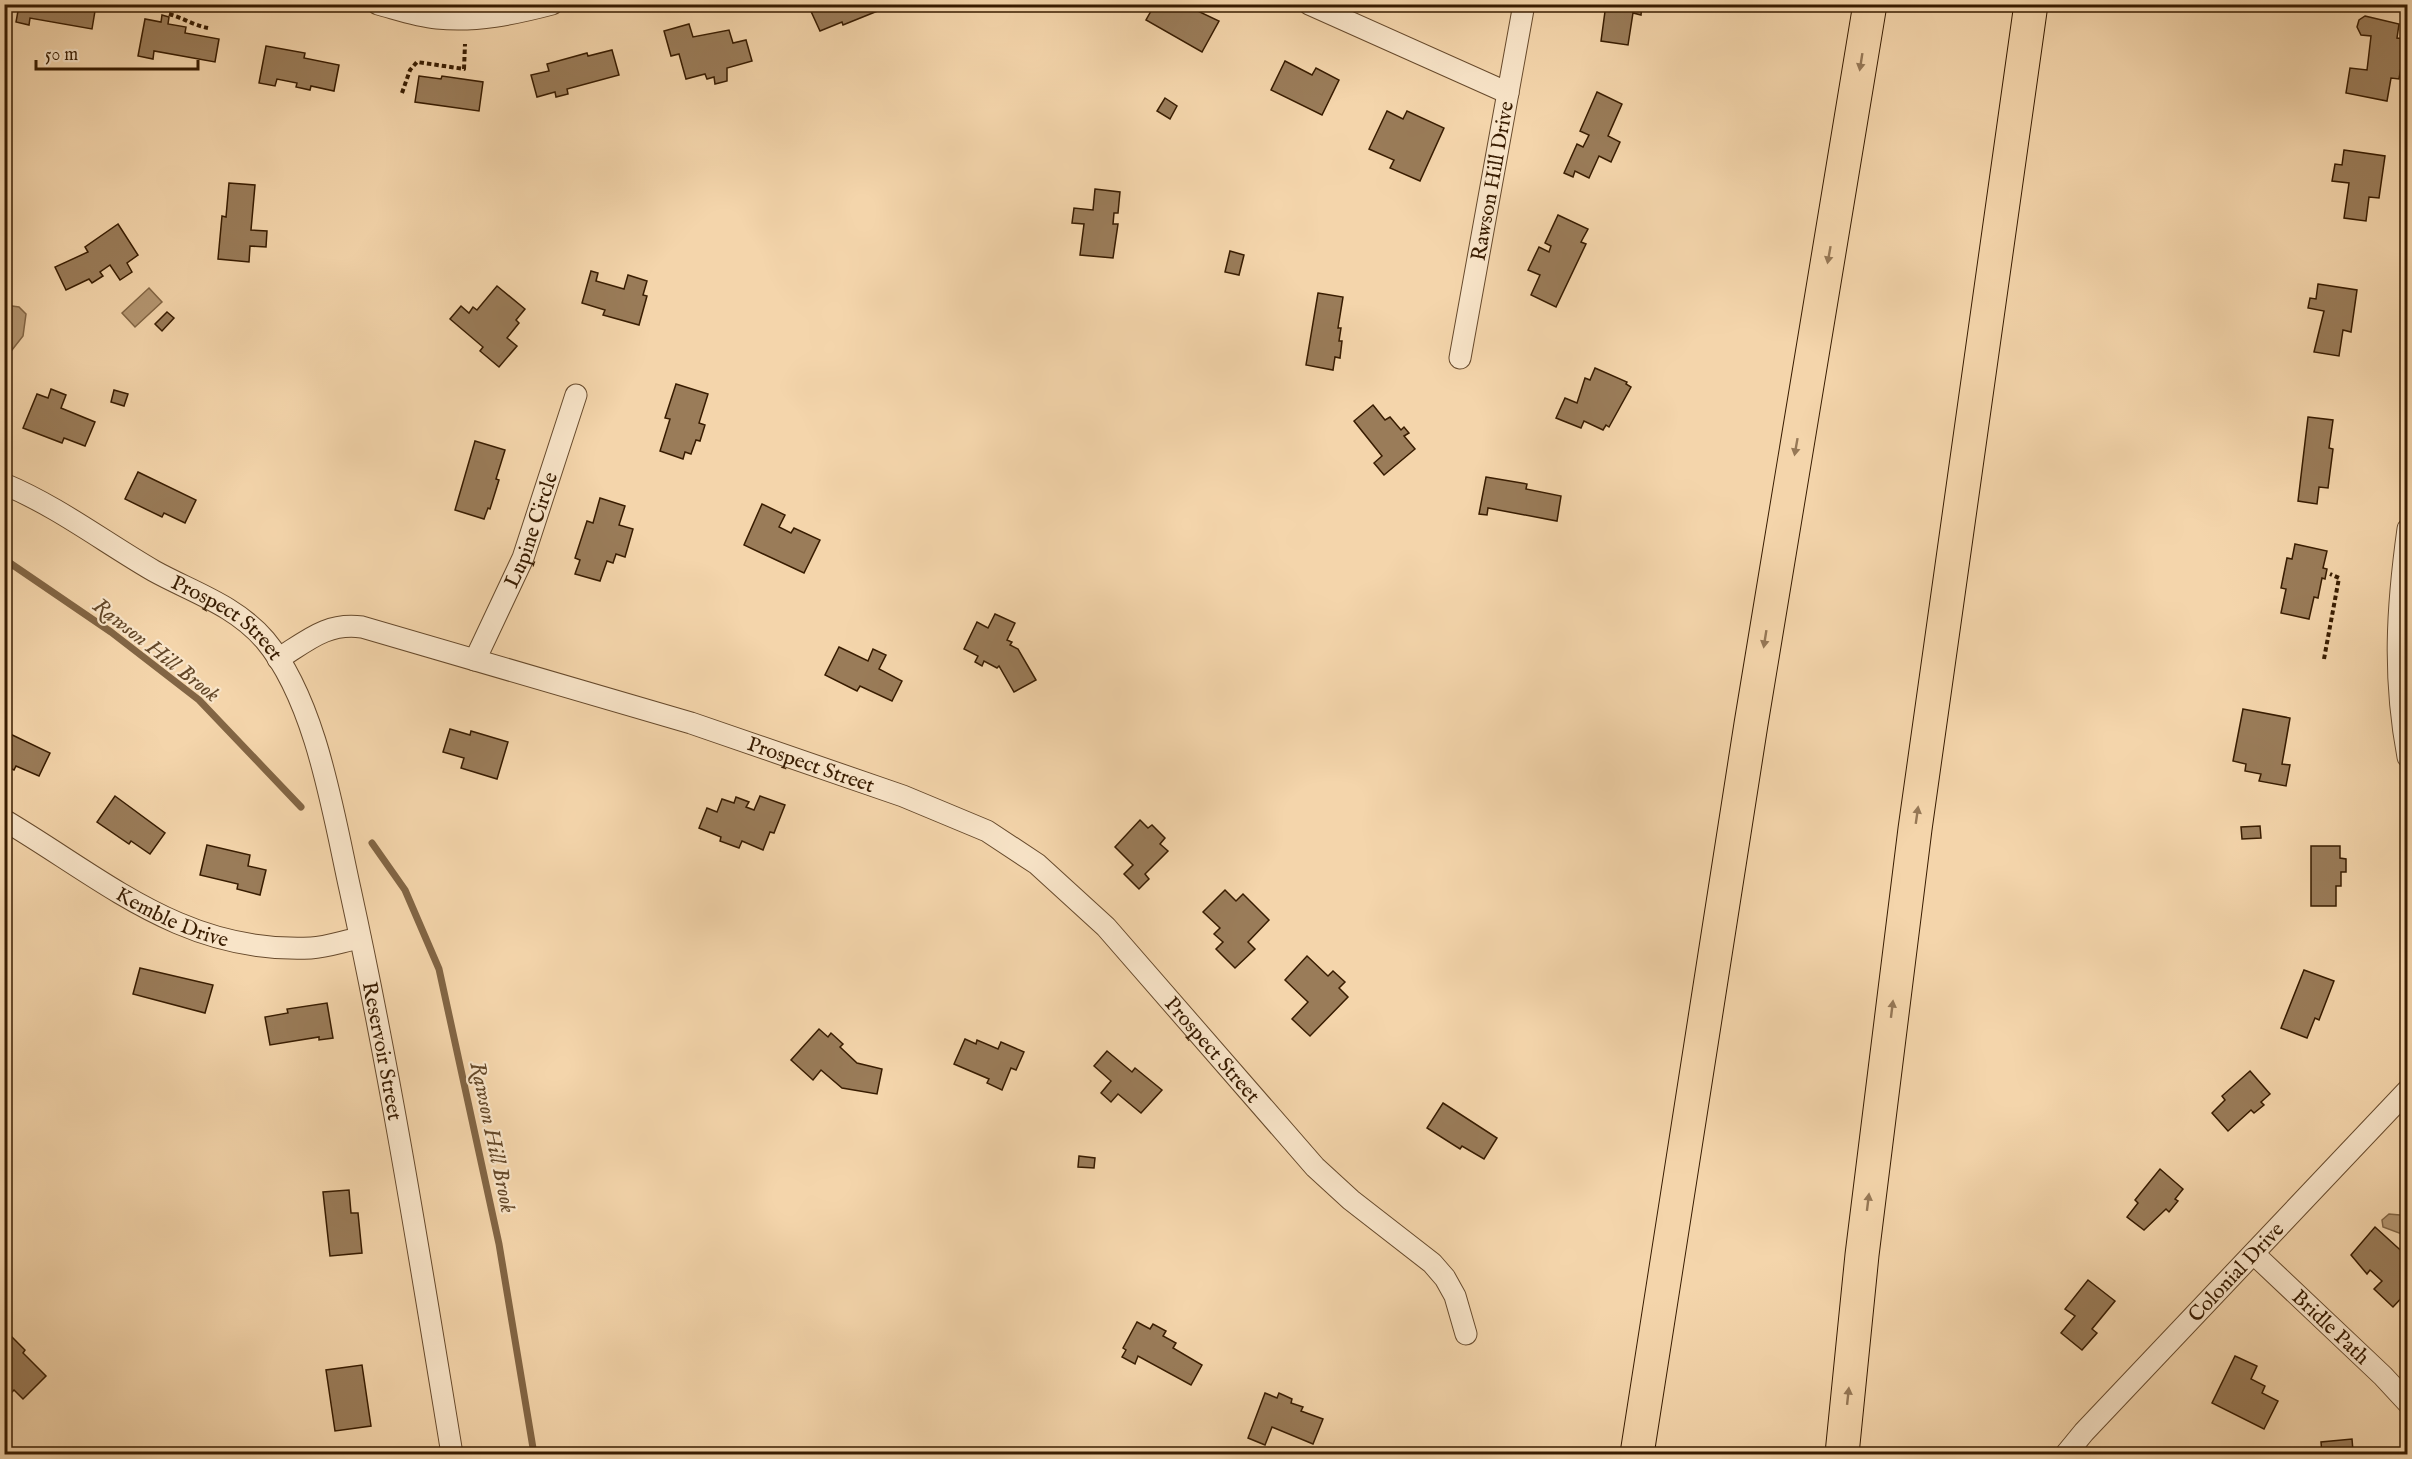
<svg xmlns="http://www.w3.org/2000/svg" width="2412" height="1459" font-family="'IM FELL English',serif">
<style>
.water{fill:#b49671;stroke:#826544;stroke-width:1.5}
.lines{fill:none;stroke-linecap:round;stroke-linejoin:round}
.stream{stroke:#826544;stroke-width:7}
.building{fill:#9a7c59;stroke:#381c01;stroke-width:1.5}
.street-casing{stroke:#674a2c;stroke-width:23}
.highway-casing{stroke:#381c01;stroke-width:35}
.path{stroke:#381c01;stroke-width:4;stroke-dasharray:4.5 3;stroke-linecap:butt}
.street{stroke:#f8e4c8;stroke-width:21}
.highway{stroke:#f4d5ab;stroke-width:33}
.oneway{fill:#967856}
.labels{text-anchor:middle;stroke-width:4.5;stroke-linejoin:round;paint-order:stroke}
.street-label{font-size:21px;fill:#381c01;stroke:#f8e4c8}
.water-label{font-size:22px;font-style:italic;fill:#634728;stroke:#f8e4c8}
</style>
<rect width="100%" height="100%" fill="#f4d5ab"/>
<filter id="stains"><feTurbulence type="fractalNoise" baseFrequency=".00333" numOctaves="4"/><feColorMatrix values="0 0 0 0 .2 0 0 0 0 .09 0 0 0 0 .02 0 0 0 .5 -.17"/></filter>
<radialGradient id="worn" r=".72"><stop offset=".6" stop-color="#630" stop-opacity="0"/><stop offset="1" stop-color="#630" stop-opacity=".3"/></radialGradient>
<g class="water">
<polygon points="149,288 162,302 135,327 122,313"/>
<polygon points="5,305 19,307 26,314 23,336 12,350 5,346"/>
<polygon points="2389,1214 2400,1215 2407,1219 2407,1236 2383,1227 2382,1220"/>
</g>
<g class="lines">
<g class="stream">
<polyline points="4,559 111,632 199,700 301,807"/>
<polyline points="372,843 405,890 439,969 499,1244 534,1454"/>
</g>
</g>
<g class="building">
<polygon points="23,4 96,5 92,29 30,18 29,25 16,22 18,11 21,11"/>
<polygon points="813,4 877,4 880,10 843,25 842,22 820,31 809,7"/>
<polygon points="1155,4 1183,4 1219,21 1202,52 1146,20"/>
<polygon points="1606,4 1642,4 1641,15 1633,13 1628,45 1601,41"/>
<polygon points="162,15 169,17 168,24 186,27 185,33 219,39 215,62 154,51 153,59 138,56 145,19 161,22"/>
<polygon points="2365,16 2399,24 2397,38 2406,39 2399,79 2391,78 2387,101 2346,93 2350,68 2367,70 2371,36 2361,35 2357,27 2359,20"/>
<polygon points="689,24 693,37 729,30 733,43 746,40 752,61 727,68 727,81 715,84 714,77 707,79 705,74 686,79 679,54 671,56 664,31"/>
<polygon points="266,46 305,53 304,58 339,65 334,91 311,86 310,90 296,87 297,83 277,79 275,86 259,83"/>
<polygon points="612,50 619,75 567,89 568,94 556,97 555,92 537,97 531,75 549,71 547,64 587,53 588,56"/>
<polygon points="1285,61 1312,75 1316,68 1339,80 1322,115 1271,90"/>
<polygon points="419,76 441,79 442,76 483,82 479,111 415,102"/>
<polygon points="1597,92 1622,104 1608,136 1620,142 1611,162 1599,156 1589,178 1575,171 1573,177 1564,173 1577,144 1583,147 1589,135 1580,131"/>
<polygon points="1165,98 1177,106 1170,119 1157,111"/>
<polygon points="1387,111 1403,119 1407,111 1444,128 1420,181 1390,168 1394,160 1369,149"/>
<polygon points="2344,150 2385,156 2379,198 2369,197 2366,221 2344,218 2349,183 2332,181 2335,164 2342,165"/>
<polygon points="229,183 255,185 251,230 267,231 266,247 250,246 249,262 218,259 222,216 226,217"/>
<polygon points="1095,189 1120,192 1118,213 1114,213 1113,224 1118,224 1113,258 1080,255 1084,224 1072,223 1074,208 1093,210"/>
<polygon points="1558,215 1588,229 1581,242 1586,244 1556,307 1531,295 1540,275 1528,270 1539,247 1549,252 1551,246 1545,243"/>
<polygon points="118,224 138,255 127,263 132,272 120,280 110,265 100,272 103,276 92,283 89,279 66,290 55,267 88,252 85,247"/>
<polygon points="1230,251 1244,255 1239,275 1225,272"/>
<polygon points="591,271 598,273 596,281 624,289 628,275 647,281 643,295 647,296 639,325 603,315 605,310 582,303"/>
<polygon points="2318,284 2357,290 2351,332 2343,330 2339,356 2314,352 2324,311 2308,308 2310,298 2316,299"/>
<polygon points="497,286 525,309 516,320 519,323 507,338 517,346 499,367 480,351 483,347 450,319 461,306 469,313 473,307 477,310"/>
<polygon points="1318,293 1343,297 1338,328 1341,328 1339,341 1342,341 1340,358 1335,357 1333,370 1306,365"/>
<polygon points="167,312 174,318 162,331 155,324"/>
<polygon points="1595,368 1627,382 1626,384 1631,387 1609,427 1606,425 1603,430 1584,421 1581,428 1556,418 1565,398 1577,403 1585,378 1590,380"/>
<polygon points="676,384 708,394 699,423 705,425 700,441 696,440 691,454 685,452 683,459 660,451 670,419 665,418"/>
<polygon points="51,389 66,395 61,408 95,422 85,446 64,438 62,443 23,428 37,394 48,398"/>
<polygon points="114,390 128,394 124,406 111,402"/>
<polygon points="1373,405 1385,420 1390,417 1401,430 1404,427 1409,433 1404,436 1415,449 1384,475 1374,463 1382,456 1354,421"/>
<polygon points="2308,417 2333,420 2329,448 2333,449 2328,488 2319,487 2317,504 2298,501"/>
<polygon points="475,441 505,450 496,479 499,480 490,509 488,508 484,519 455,510"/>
<polygon points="138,472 196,500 185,523 164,513 162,517 125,499"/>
<polygon points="1486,477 1527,484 1526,489 1561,496 1557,521 1488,508 1487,515 1479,514"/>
<polygon points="600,498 625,506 619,525 633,529 625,557 616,554 613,563 607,561 600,581 575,574 580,560 575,558 587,521 593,523"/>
<polygon points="762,504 785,515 779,527 791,533 794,528 820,540 804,573 744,545"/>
<polygon points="2295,544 2327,551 2323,568 2327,569 2325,579 2322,578 2318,598 2314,597 2309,619 2281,613 2286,589 2281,588 2287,558 2292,559"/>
<polygon points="995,614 1015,623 1007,640 1012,642 1010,645 1018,649 1036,680 1014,692 999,666 997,668 984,661 982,666 975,662 978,656 964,649 977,622 988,628"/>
<polygon points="839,647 868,661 873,649 886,655 879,669 902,681 892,701 860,686 857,691 825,675"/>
<polygon points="2243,709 2290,718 2282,764 2290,765 2286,786 2259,781 2261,774 2245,771 2246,764 2233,761"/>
<polygon points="450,729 470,735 471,731 508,742 497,779 461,768 464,758 443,752"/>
<polygon points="4,731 50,753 39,776 16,766 14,770 4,765"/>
<polygon points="115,796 165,833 150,854 131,841 129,844 97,822"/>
<polygon points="760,796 785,805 774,833 770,832 763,850 742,841 739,848 720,841 721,837 699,828 707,808 717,812 722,799 734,803 736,797 749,802 746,807 754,810"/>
<polygon points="1140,820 1148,828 1152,825 1165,838 1160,844 1168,851 1145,874 1149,879 1139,889 1124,874 1133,865 1115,847"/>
<polygon points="2260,826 2261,838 2242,839 2241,827"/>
<polygon points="207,845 250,855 248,866 266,870 260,895 237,889 238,884 200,875"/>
<polygon points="2311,846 2340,846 2340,858 2346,859 2346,872 2341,872 2341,886 2336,886 2336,906 2311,906"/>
<polygon points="1225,890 1236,901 1243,894 1269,920 1248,942 1255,949 1235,968 1216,949 1223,942 1214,934 1220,928 1203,912"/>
<polygon points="1307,956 1328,976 1333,971 1345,982 1339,988 1348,997 1310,1036 1292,1019 1308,1002 1285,980"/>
<polygon points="140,968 213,985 205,1013 133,994"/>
<polygon points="2304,970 2334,981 2319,1020 2315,1018 2307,1038 2281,1028"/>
<polygon points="327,1003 333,1038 319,1040 319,1037 270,1045 265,1017 288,1013 287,1009"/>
<polygon points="819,1029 828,1037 831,1033 843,1044 840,1047 857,1063 882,1069 877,1094 842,1088 821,1070 813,1080 791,1060"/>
<polygon points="965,1039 976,1044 977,1040 998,1049 1001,1042 1024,1052 1016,1070 1011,1068 1002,1090 987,1083 989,1079 954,1064"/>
<polygon points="1107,1051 1132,1072 1135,1068 1162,1090 1141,1113 1118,1094 1111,1102 1101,1093 1111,1081 1094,1066"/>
<polygon points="2250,1071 2270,1094 2261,1102 2264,1105 2254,1113 2251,1110 2228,1131 2212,1113 2225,1100 2222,1096"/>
<polygon points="1443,1103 1497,1138 1484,1159 1462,1146 1460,1149 1427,1128"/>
<polygon points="1079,1156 1095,1158 1094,1168 1078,1167"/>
<polygon points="2160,1169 2183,1189 2175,1199 2178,1201 2169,1212 2166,1209 2144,1230 2127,1217 2138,1203 2135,1200"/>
<polygon points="349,1190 351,1213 358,1213 362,1253 330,1256 323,1192"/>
<polygon points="2375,1227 2408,1257 2408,1291 2393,1307 2374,1289 2382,1281 2370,1270 2367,1274 2351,1255"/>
<polygon points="2088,1280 2115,1301 2092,1329 2097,1333 2082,1350 2061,1333 2075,1316 2065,1309"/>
<polygon points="1137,1322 1150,1329 1153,1324 1166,1331 1163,1336 1176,1343 1173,1348 1202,1365 1191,1385 1138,1356 1135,1364 1122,1357 1126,1350 1123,1348"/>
<polygon points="10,1335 25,1350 23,1353 46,1376 23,1399 14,1390 11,1393 4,1389 4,1340"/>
<polygon points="2235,1356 2257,1366 2251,1379 2265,1386 2262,1393 2278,1401 2264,1429 2212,1403"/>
<polygon points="362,1365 371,1426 335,1431 326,1370"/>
<polygon points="1265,1393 1277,1398 1279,1393 1292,1399 1291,1403 1303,1407 1301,1411 1323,1419 1313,1444 1272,1427 1265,1445 1248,1438"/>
<polygon points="2352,1439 2353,1451 2357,1451 2358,1454 2322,1454 2321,1442"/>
</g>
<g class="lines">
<defs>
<g id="street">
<path d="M378,4c19,5 39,12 59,14 39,4 77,-4 115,-14"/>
<polyline points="1309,4 1508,93"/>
<path id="s1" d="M1460,358l64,-354"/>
<path id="s2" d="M4,484c53,22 100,58 150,87 38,21 81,34 111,69 51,61 68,172 85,249 41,187 71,376 102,565"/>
<path d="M2408,529c-11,79 -15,148 0,228"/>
<path id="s3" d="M278,659c29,-18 49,-37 84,-32l329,96 212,73 84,35 50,33 69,63 209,240 36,33 81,63 13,15 10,18 11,38"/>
<path id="s4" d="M475,660l48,-102 53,-163"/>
<path id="s5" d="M4,820c101,60 180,134 307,128 16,-1 33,-7 49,-10"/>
<path id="s6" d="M2254,1254l129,122 25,27"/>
<path id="s7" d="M2066,1454l18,-22 324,-342"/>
</g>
<g id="highway">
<polyline points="1637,1454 1751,724 1870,4"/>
<polyline points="1842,1454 1862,1255 1915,829 2031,4"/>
</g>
</defs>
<use href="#street" class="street-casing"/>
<use href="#highway" class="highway-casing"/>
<g class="path">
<path d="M169,14c14,4 24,11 39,14"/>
<polyline points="402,93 410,70 417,62 464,69 465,44"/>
<polyline points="2324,659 2339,578 2330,574"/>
</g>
<use href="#street" class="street"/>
<use href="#highway" class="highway"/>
</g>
<defs><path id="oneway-solid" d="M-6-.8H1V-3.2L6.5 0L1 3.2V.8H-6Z" transform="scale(1.5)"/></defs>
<g class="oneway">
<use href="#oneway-solid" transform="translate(1861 62) rotate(99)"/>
<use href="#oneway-solid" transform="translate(1829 255) rotate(100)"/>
<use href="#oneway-solid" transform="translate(1796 447) rotate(100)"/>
<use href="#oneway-solid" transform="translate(1765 639) rotate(99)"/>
<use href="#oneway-solid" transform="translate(1917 815) rotate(-82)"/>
<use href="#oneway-solid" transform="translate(1892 1009) rotate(-83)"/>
<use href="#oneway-solid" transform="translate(1868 1202) rotate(-83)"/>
<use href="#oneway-solid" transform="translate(1848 1396) rotate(-84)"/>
</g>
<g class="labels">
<g class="street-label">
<text dy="7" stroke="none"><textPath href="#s1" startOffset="180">Rawson Hill Drive</textPath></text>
<text dy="7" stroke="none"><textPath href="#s4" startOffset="142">Lupine Circle</textPath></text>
<text dy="7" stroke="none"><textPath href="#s2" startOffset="261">Prospect Street</textPath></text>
<text dy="7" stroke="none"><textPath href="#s3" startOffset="562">Prospect Street</textPath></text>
<text dy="7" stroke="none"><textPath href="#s5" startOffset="195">Kemble Drive</textPath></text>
<text dy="7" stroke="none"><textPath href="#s3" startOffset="1066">Prospect Street</textPath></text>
<text dy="7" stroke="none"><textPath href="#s2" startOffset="736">Reservoir Street</textPath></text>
<text dy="7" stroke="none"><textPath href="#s7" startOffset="249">Colonial Drive</textPath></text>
<text dy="7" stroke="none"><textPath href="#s6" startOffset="106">Bridle Path</textPath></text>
</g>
<g class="water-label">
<text transform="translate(157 649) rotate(38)" y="8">Rawson Hill Brook</text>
<text transform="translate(494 1137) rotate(78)" y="8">Rawson Hill Brook</text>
</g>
</g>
<rect width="2412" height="1459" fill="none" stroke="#f4d5ab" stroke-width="24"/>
<rect x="6" y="6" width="2400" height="1447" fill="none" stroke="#381c01" stroke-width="3"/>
<rect x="12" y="12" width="2388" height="1435" fill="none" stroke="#381c01" stroke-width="1.5"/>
<path d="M36 60v9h162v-9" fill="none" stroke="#381c01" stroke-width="3"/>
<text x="45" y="60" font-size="18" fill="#381c01" stroke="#f8e4c8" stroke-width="4.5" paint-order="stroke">50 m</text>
<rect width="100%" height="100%" filter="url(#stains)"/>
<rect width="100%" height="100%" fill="url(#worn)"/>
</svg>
